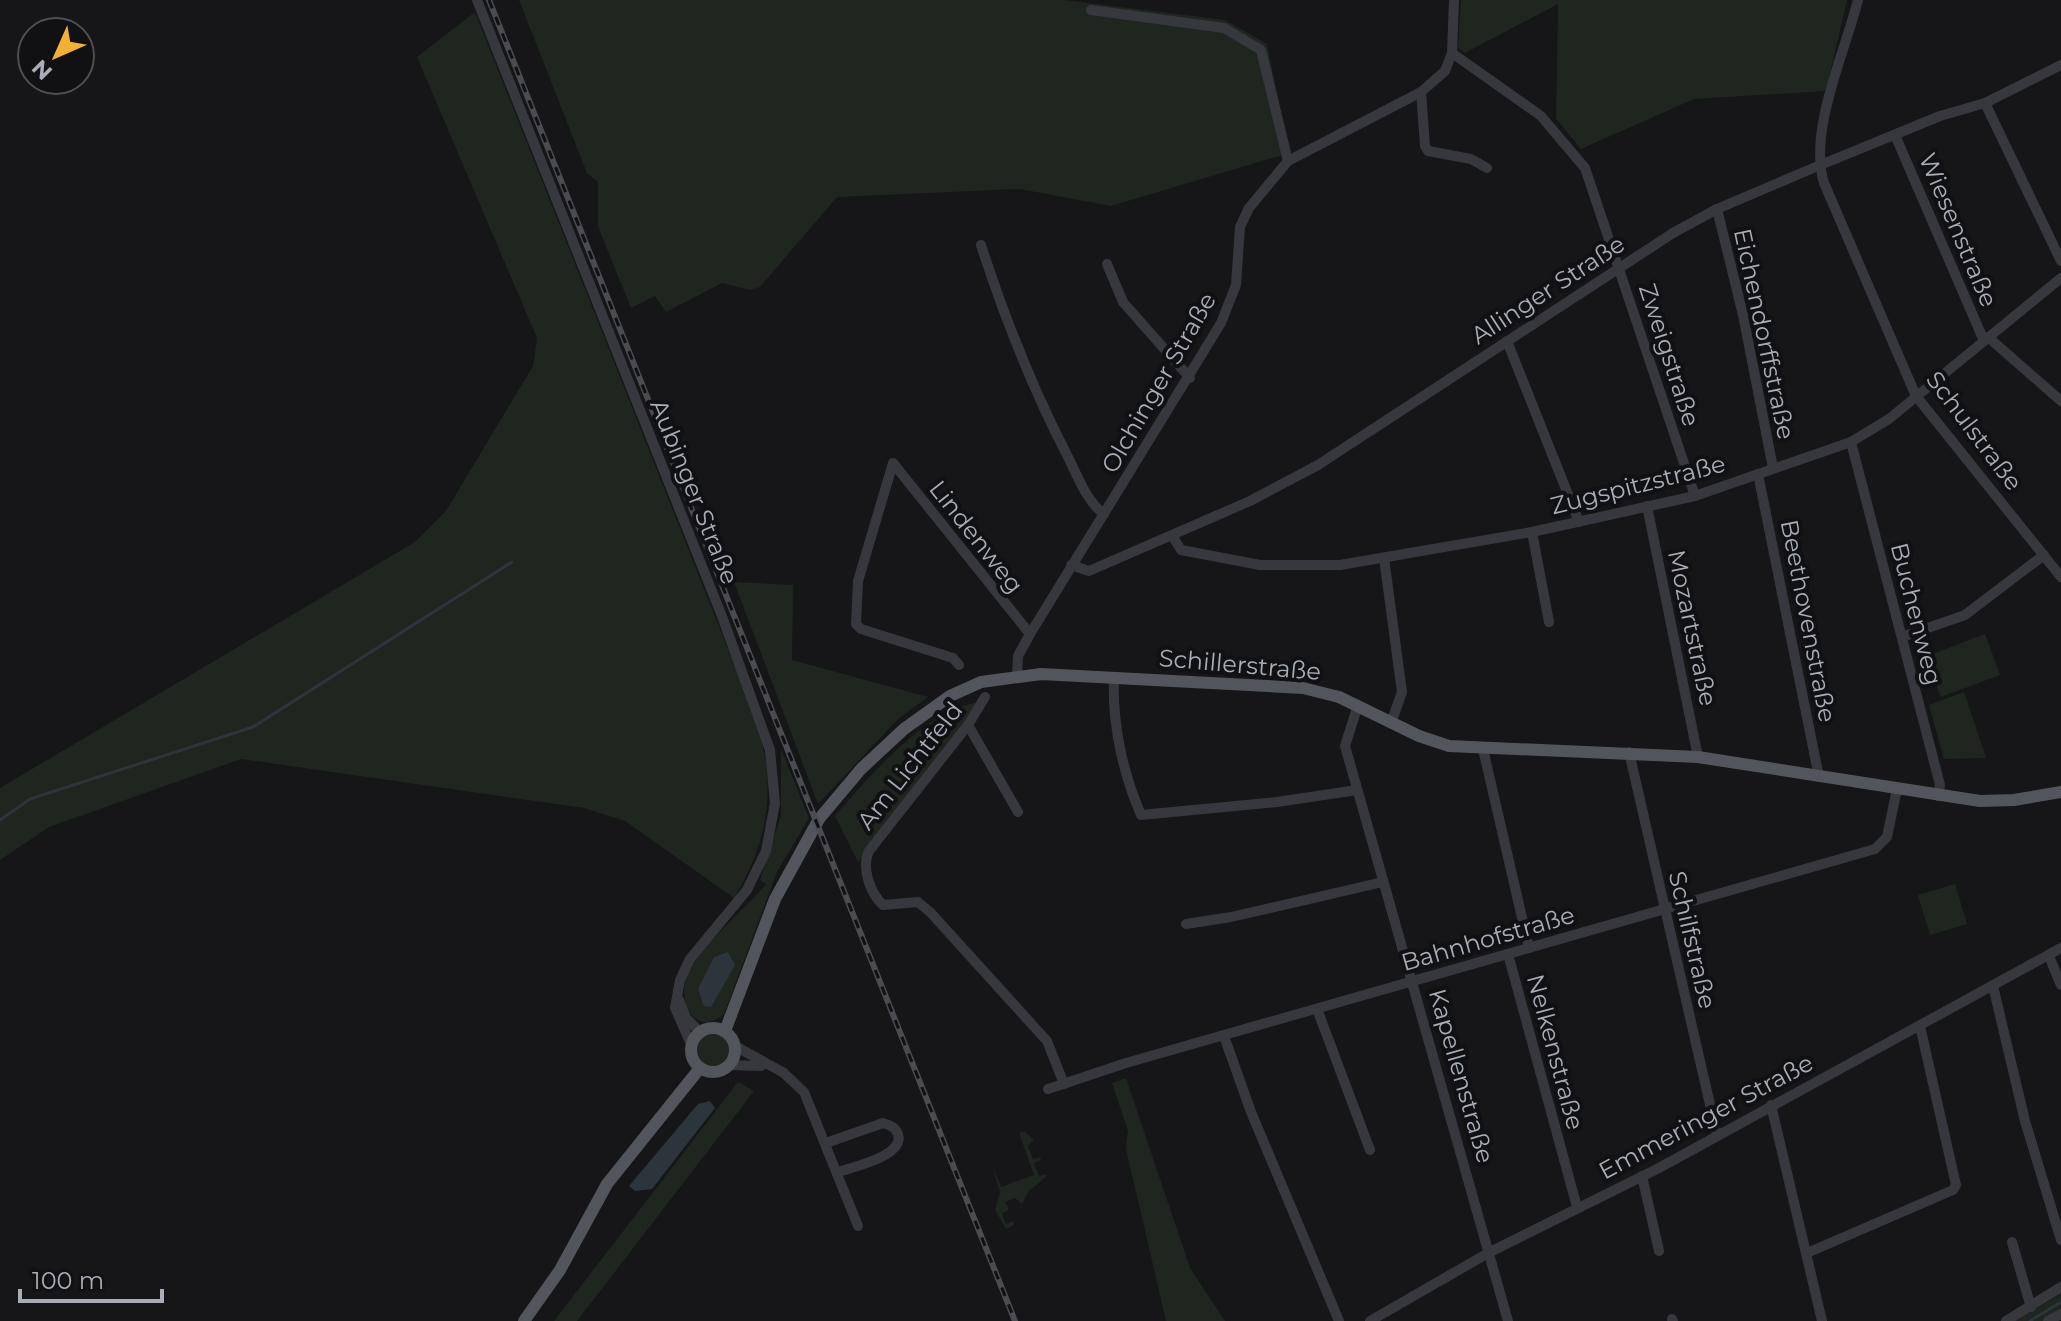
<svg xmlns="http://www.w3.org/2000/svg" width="2061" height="1321" font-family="Montserrat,sans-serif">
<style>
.green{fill:#1e261f}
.water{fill:#2c353c}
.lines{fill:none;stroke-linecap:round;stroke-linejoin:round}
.stream{stroke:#2c353c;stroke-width:3}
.minor{stroke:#37383d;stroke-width:10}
.major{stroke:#53555c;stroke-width:12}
.rail-casing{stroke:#4a4c52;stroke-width:6}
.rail{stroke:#111113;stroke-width:3;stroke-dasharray:9;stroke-linecap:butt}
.labels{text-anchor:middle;stroke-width:8;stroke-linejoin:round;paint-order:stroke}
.street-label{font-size:24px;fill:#a8adb8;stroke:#111113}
</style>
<rect width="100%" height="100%" fill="#161618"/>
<g class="green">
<polygon points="519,0 1064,0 1225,20 1267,44 1289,153 1111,206 1020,189 837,197 760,287 750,290 722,283 666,312 655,296 631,308 598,227 598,182 587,173"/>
<polygon points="1461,0 1847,0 1826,91 1694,99 1581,149 1556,119 1558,4 1465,53 1458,48"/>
<path d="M475,12l282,710c19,64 13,118 -23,176l-109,-77 -41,-13 -343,-49 -192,68 -49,33v-72l415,-246 31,-31 87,-145 4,-28 -120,-281z"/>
<polygon points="734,582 793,585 792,660 928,697 898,719 818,804"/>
<polygon points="1985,634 2000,675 1941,697 1925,657"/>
<polygon points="1964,692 1986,758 1944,759 1929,705"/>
<path d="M977,703v5l-119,154 -23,-46c31,-36 92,-108 142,-113z"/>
<path d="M781,749l28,69 -32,54 -53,142c-26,23 -46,-7 -38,-34 10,-32 60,-71 80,-96l-6,-4 21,-65z"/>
<polygon points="1955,884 1967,924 1930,935 1918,895"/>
<circle cx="713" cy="1050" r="17"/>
<polygon points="1126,1078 1190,1268 1225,1321 1166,1321 1126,1149 1128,1131 1112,1083"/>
<polygon points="738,1082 754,1091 577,1321 554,1321"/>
<polygon points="1024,1131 1034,1140 1028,1146 1033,1159 1040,1157 1041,1160 1034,1163 1039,1176 1046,1174 1046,1177 1029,1191 1022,1204 1015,1198 1005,1202 1009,1210 1002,1213 1006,1224 1013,1221 1014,1225 1006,1229 995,1210 1000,1193 993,1167 1001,1187 1034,1175 1019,1133"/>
<polygon points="2061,1294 2061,1311 2044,1321 2015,1321"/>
</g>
<g class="water">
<polygon points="728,952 735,965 711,1007 704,1006 698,989 714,957"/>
<polygon points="710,1101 715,1108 652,1189 635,1191 629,1186 698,1104"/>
</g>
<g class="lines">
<g class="stream">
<polyline points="0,820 30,799 253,727 512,562"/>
<polyline points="2030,1321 2061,1302"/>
</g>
<g class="minor">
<polyline points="477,0 723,619 770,750 775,803 766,851 747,890 690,959 680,980 675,1008 691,1044"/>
<path d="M1858,0c-13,52 -50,131 -34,183l92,213 145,181"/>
<polyline points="1091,10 1224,28 1261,50 1288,161"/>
<polyline points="1452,53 1541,116 1585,168 1695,496"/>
<polyline points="1421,92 1425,146 1428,151 1471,159 1487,168"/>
<polyline points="1985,103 2061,261"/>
<polyline points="1895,135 1984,341"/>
<polyline points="1717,209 1743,315 1773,468"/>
<path d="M981,245c24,74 51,143 87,212 9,18 19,45 36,57"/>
<polyline points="1107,264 1123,302 1190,378"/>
<polyline points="1988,337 2061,401"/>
<polyline points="1507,341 1579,522"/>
<polyline points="1851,442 1940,785 1938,796"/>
<polyline points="1758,474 1819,777"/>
<polyline points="1647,506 1698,757"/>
<polyline points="1532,532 1549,622"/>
<polyline points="1173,537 1181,550 1260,565 1340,565 1532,532 1695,496 1851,442 1889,419 2061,278"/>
<polyline points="1384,558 1402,692 1391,723"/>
<polyline points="1071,565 1089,571 1250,501 1318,465 1673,233 1717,209 1818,166 1940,116 1985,103 2061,65"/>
<polyline points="1902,637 1965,615 2044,555"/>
<polyline points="959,665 953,658 861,629 856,624 858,581 893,463 1030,634"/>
<polyline points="1017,675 1018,656 1030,634 1221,323 1236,285 1240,227 1249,208 1288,161 1421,92 1445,71 1452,53 1454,0"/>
<path d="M1114,678c-2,46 9,95 27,137l136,-13 80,-12"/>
<path d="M985,697l-17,28 -99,126c-8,16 1,42 14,54l35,-3 13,11 116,128 17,43"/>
<polyline points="1358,705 1345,746 1508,1321"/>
<polyline points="968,725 1018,812"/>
<polyline points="1483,749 1529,948"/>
<polyline points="1629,752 1717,1135"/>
<polyline points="1186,924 1231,917 1383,882"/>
<polyline points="1508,954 1577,1207"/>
<polyline points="2049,956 2061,985"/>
<polyline points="1993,986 2025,1121 2061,1240"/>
<polyline points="679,1000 686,1018 700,1032"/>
<polyline points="1317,1009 1370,1150"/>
<polyline points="1224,1036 1251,1112 1339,1321"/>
<polyline points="735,1046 784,1073 804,1092 858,1226"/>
<polyline points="730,1065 761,1066"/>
<polyline points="1048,1089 1126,1063 1875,849 1887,837 1897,789"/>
<polyline points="1771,1105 1822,1321"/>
<path d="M826,1143l57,-20c7,2 12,4 15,11 7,22 -45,33 -60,38"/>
<polyline points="1642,1176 1659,1251"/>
<polyline points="2012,1242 2031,1307"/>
<polyline points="1807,1253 1953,1190 1956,1185 1920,1026"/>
<polyline points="1672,1319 1673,1321"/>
<polyline points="1370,1321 1490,1252 1659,1168 2061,948"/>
<polyline points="2006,1321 2061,1287"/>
<polyline points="2048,1321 2061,1314"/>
</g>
<g class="major">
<circle cx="713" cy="1050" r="22"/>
<polyline points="725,1031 775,899 819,819 861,769 904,729 950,696 981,682 1041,674 1303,688 1339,697 1419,736 1449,746 1698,757 1980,801 2014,800 2061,792"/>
<polyline points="524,1321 560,1270 607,1184 700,1068"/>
</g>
<defs>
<polyline id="rail" points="489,0 1015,1321"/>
</defs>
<use href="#rail" class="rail-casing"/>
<use href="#rail" class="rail"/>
</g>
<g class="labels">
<g class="street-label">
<text transform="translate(1958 230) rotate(67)" y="8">Wiesenstraße</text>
<text transform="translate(1548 290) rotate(-33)" y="8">Allinger Straße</text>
<text transform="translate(1764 334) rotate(78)" y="8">Eichendorffstraße</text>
<text transform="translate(1669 355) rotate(72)" y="8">Zweigstraße</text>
<text transform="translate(1159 383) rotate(-60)" y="8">Olchinger Straße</text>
<text transform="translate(1974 431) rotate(53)" y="8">Schulstraße</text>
<text transform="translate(1638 485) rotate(-14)" y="8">Zugspitzstraße</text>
<text transform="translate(694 492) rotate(68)" y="8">Aubinger Straße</text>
<text transform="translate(976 537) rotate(52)" y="8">Lindenweg</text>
<text transform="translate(1916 614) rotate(76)" y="8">Buchenweg</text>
<text transform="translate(1808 621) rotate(79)" y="8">Beethovenstraße</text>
<text transform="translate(1692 628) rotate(78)" y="8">Mozartstraße</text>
<text transform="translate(1240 665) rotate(5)" y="8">Schillerstraße</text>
<text transform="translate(910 766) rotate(-52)" y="8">Am Lichtfeld</text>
<text transform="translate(1488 939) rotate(-16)" y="8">Bahnhofstraße</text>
<text transform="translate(1692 940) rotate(77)" y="8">Schilfstraße</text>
<text transform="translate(1555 1052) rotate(75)" y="8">Nelkenstraße</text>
<text transform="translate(1461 1076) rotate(74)" y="8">Kapellenstraße</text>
<text transform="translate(1706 1117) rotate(-28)" y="8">Emmeringer Straße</text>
</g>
</g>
<g transform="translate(56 56) rotate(225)"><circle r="38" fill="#111113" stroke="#4d4f55" stroke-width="2"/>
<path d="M0-6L14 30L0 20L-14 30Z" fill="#f2b134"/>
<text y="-12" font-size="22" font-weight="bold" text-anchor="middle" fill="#a8adb8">N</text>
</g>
<path d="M20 1289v12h142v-12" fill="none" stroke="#a8adb8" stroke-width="4"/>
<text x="32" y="1289" font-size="24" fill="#a8adb8" stroke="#111113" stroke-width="6" paint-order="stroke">100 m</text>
</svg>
